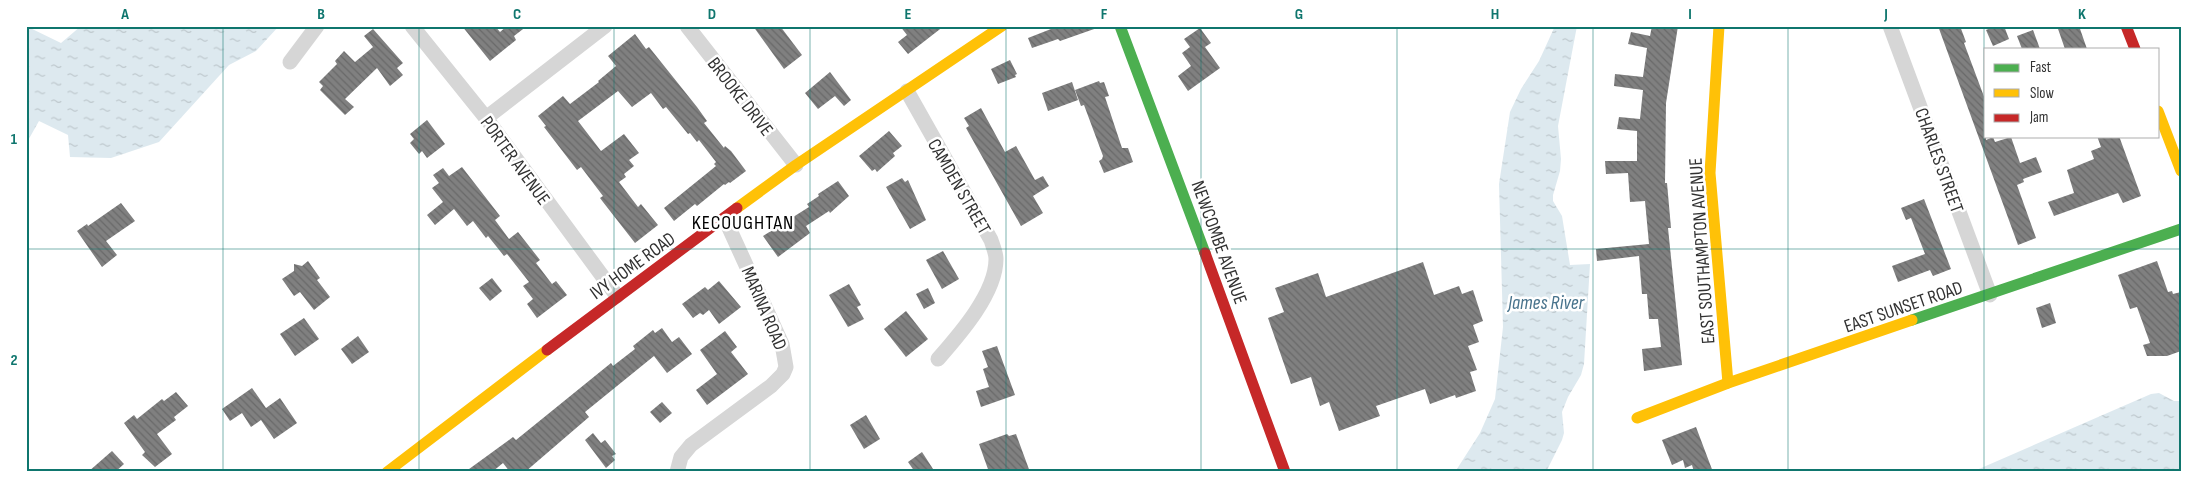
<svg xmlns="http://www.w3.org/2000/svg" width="2207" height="498" font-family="'Sofia Sans Condensed',sans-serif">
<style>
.water{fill:url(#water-ripples)}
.building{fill:url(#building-back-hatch)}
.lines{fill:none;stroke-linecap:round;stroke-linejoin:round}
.street{stroke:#d6d6d6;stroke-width:15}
.fast{stroke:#4caf50;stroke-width:11}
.slow{stroke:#ffc107;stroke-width:11}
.jam{stroke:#c62828;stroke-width:11}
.grid{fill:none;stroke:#0f766e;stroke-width:1;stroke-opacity:0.55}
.labels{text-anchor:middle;stroke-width:5;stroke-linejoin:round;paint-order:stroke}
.street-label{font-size:19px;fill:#323232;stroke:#fff}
.neighbourhood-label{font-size:20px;letter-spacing:1px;fill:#000;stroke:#fff}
.water-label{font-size:20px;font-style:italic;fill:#48738c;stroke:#fff}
.neatline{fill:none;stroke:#0f766e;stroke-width:2}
.grid-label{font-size:16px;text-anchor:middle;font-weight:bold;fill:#0f766e}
</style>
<defs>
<pattern id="water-ripples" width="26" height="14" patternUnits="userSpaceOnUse" patternTransform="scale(1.25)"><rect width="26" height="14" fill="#dde9ef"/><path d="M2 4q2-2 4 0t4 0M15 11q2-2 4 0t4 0" fill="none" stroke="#bec8cd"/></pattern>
<pattern id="building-back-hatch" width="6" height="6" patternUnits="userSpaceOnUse" patternTransform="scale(1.25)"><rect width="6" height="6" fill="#808080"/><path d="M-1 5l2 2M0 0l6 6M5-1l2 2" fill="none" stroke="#696969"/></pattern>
</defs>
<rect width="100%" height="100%" fill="#fff"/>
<g class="water">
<polygon points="26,26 61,43 81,26 279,26 256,51 229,65 159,142 111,158 70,157 68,135 39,121 26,144"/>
<polygon points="1555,26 1577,26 1558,126 1561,159 1560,171 1553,195 1553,201 1562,216 1570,265 1590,264 1584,364 1581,375 1568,397 1562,412 1564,433 1562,440 1546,472 1455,472 1480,433 1495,399 1503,327 1499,184 1510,112 1521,89 1539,61"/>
<polygon points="2159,393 2174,401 2181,401 2181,472 1972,472 2151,394"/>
</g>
<g class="building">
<polygon points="462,26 495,26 500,32 507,26 527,26 514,36 516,40 490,61"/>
<polygon points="753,26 780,26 802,55 784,69"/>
<polygon points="900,26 944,26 908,54 898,42 907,35"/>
<polygon points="1050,26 1097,26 1097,28 1060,41 1058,39 1032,48 1028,38 1051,29"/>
<polygon points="1652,26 1678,26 1666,103 1665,183 1667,183 1671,228 1668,228 1682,365 1644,371 1642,349 1661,347 1658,319 1649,319 1647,294 1642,294 1639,256 1597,261 1596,249 1649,244 1645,201 1630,202 1628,173 1606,174 1605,161 1637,161 1637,131 1617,129 1619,117 1640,119 1643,90 1614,86 1615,74 1643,77 1647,48 1628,44 1631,32 1650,36"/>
<polygon points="1938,26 1960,26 1966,42 1964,43 1986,102 1986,140 1993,137 1995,142 2011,137 2020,163 2036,157 2042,172 2023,179 2024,182 2017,185 2036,238 2018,245"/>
<polygon points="1996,26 2004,26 2009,39 1993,46 1986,30"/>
<polygon points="2057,26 2079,26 2087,49 2065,49"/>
<polygon points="1200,28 1211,43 1205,47 1220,68 1188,91 1178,76 1191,66 1182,53 1190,47 1184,39"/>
<polygon points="373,29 403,63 397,68 403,75 390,86 377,68 345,99 354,107 345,115 320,90 323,86 319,82 337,64 335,61 344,51 355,62 373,47 364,36"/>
<polygon points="2033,30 2040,49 2022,49 2017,36"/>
<polygon points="635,34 646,49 649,47 697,107 707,121 704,123 724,148 725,146 731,151 746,171 730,183 729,182 725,185 724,184 697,206 695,204 674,221 664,208 716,166 714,164 716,162 699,140 697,142 690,133 688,134 666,107 663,109 651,93 632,107 618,91 578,121 601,151 624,134 639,153 629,160 634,166 624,174 626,177 619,182 638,207 641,204 658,225 635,243 603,202 600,198 603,196 581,167 577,170 544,127 546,126 538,116 563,96 570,104 599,82 598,81 616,66 608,56"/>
<polygon points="1010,60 1017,74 1015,75 1016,77 998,84 991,69"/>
<polygon points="830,72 851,100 844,106 835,96 818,109 805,93"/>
<polygon points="1099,81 1100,83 1104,82 1109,96 1105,97 1122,148 1128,148 1133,162 1104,173 1099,161 1102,159 1103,156 1084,105 1081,106 1075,90"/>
<polygon points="1072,82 1078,100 1048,111 1042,93"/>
<polygon points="981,108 1005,152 1016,146 1035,180 1043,176 1049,186 1033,196 1043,213 1021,226 966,128 969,126 964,118"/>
<polygon points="427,120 445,144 427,158 422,151 419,154 410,143 414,139 410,134"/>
<polygon points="889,131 902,146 893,153 895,156 877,172 875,169 872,171 859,156"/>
<polygon points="2097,136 2119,136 2141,196 2123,203 2118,193 2054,216 2048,202 2074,193 2067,170 2094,159 2091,151 2101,147"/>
<polygon points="462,167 500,216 495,220 509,239 518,232 540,260 536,263 552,284 556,281 567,295 537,318 527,304 533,299 523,286 529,282 507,254 504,256 488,236 486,238 473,221 467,226 454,209 435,225 427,215 443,202 432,188 439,183 433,175 443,168 449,176"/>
<polygon points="902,178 905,182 908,180 926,220 910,229 886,187"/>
<polygon points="838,181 849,196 830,213 829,211 806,226 810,233 778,257 763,236 809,207 807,204 819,196 818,194"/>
<polygon points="1924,199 1951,269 1933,276 1930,270 1898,282 1892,266 1925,254 1911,218 1906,220 1901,208"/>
<polygon points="121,203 135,221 106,241 117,255 102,267 77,231 87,224 88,226"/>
<polygon points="943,251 959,279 942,289 926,260"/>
<polygon points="308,261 320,278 317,280 330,297 314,310 300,292 294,296 282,279 294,271 294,264 302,266"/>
<polygon points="2157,261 2168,292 2172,291 2173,294 2181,292 2181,351 2167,356 2147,356 2143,345 2150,343 2137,307 2130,309 2118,275"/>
<polygon points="1423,262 1434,295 1459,286 1462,294 1473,290 1483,321 1473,325 1479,342 1468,346 1477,370 1470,372 1476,391 1456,398 1455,395 1430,404 1425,389 1376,406 1380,416 1339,431 1329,402 1320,406 1311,377 1291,384 1268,318 1284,312 1275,288 1318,273 1326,297"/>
<polygon points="492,278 502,291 490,301 479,288"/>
<polygon points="719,281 741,307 719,324 709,310 703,315 700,313 693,318 682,304 705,287 708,290"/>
<polygon points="849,284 861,305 857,307 864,319 848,327 829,295"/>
<polygon points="928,288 935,303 924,309 916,294"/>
<polygon points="2050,303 2056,323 2042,328 2036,308"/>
<polygon points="906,311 928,339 906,357 884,329"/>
<polygon points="304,318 319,339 295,356 280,334"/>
<polygon points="662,328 672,342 679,337 692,354 667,373 654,356 585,412 589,417 525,472 510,472 503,463 492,472 465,472 513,437 516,440 611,363 613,366 635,349 633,346 653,330 655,333"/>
<polygon points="725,331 737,347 731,352 748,374 707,405 696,390 717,374 700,350"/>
<polygon points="358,336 369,352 352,364 341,349"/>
<polygon points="997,346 1015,395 981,407 976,391 989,387 983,369 988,367 982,351"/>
<polygon points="252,388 266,408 280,398 297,423 274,439 261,420 251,427 242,413 230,421 222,409"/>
<polygon points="176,392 188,406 174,417 176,420 157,434 172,454 155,467 142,455 145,452 124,423 134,415 137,419 162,399 164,401"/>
<polygon points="662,402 672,413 660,423 650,412"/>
<polygon points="866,415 880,439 864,449 850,425"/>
<polygon points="1696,427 1713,472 1694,472 1692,465 1685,468 1683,460 1672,465 1662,440"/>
<polygon points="593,433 601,443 605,440 616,454 612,456 615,460 606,468 585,440"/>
<polygon points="1007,434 1009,436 1016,434 1030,472 989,472 979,444"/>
<polygon points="112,451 124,464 115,472 88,472"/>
<polygon points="922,452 935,472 915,472 908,462"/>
</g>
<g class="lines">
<g class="street">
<polyline points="412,26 486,118 617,296"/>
<polyline points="687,26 796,165"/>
<polyline points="1890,26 1990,295"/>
<polyline points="290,62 317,26"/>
<path d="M907,91l84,149c2,6 5,13 5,19 0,34 -36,75 -58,100"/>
<polyline points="486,118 605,26"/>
<polyline points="677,472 681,457 691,445 771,386 783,374 786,367 782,344 725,219"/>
</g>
<g class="fast">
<polyline points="1120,26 1205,253"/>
<polyline points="1912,320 2181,229"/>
</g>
<g class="slow">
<polyline points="1719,26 1710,173 1728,383"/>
<polyline points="2158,111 2181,171"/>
<polyline points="737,208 796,165 1002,26"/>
<polyline points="1637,418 1728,383 1912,320"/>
<polyline points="387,472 547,350"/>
</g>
<g class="jam">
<polyline points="2126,26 2135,49"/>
<polyline points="1205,253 1285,472"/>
<polyline points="547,350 737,208"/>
</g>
</g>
<path class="grid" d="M223,26v446M419,26v446M614,26v446M810,26v446M1006,26v446M1201,26v446M1397,26v446M1593,26v446M1788,26v446M1984,26v446M26,249h2155"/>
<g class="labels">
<g class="street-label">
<text transform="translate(741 96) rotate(52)" y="7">BROOKE DRIVE</text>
<text transform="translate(516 160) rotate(54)" y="7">PORTER AVENUE</text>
<text transform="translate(1940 160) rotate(70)" y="7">CHARLES STREET</text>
<text transform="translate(960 186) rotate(60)" y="7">CAMDEN STREET</text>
<text transform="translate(1220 242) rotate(70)" y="7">NEWCOMBE AVENUE</text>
<text transform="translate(1701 251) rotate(-94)" y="7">EAST SOUTHAMPTON AVENUE</text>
<text transform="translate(632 265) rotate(-36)" y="7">IVY HOME ROAD</text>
<text transform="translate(1903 306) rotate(-19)" y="7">EAST SUNSET ROAD</text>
<text transform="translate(765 308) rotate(67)" y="7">MARINA ROAD</text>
</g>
<g class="neighbourhood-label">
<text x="743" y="229">KECOUGHTAN</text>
</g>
<g class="water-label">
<text x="1546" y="309">James River</text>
</g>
</g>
<rect width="2207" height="498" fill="none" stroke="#ffffff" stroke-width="55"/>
<rect x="1984" y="48" width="175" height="90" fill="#ffffff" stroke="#adadad"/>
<rect x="1994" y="64" width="25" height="8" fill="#4caf50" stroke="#adadad"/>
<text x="2030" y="72" font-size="15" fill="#323232">Fast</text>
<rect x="1994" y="89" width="25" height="8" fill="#ffc107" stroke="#adadad"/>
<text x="2030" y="98" font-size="15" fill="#323232">Slow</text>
<rect x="1994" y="114" width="25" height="8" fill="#c62828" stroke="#adadad"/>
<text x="2030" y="122" font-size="15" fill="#323232">Jam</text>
<rect x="28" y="28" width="2152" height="442" class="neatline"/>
<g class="grid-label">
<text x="125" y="19">A</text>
<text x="321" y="19">B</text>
<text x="517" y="19">C</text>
<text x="712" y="19">D</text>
<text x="908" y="19">E</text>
<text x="1104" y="19">F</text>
<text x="1299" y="19">G</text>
<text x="1495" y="19">H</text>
<text x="1690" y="19">I</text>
<text x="1886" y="19">J</text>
<text x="2082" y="19">K</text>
<text x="14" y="144">1</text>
<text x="14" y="365">2</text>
</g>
</svg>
